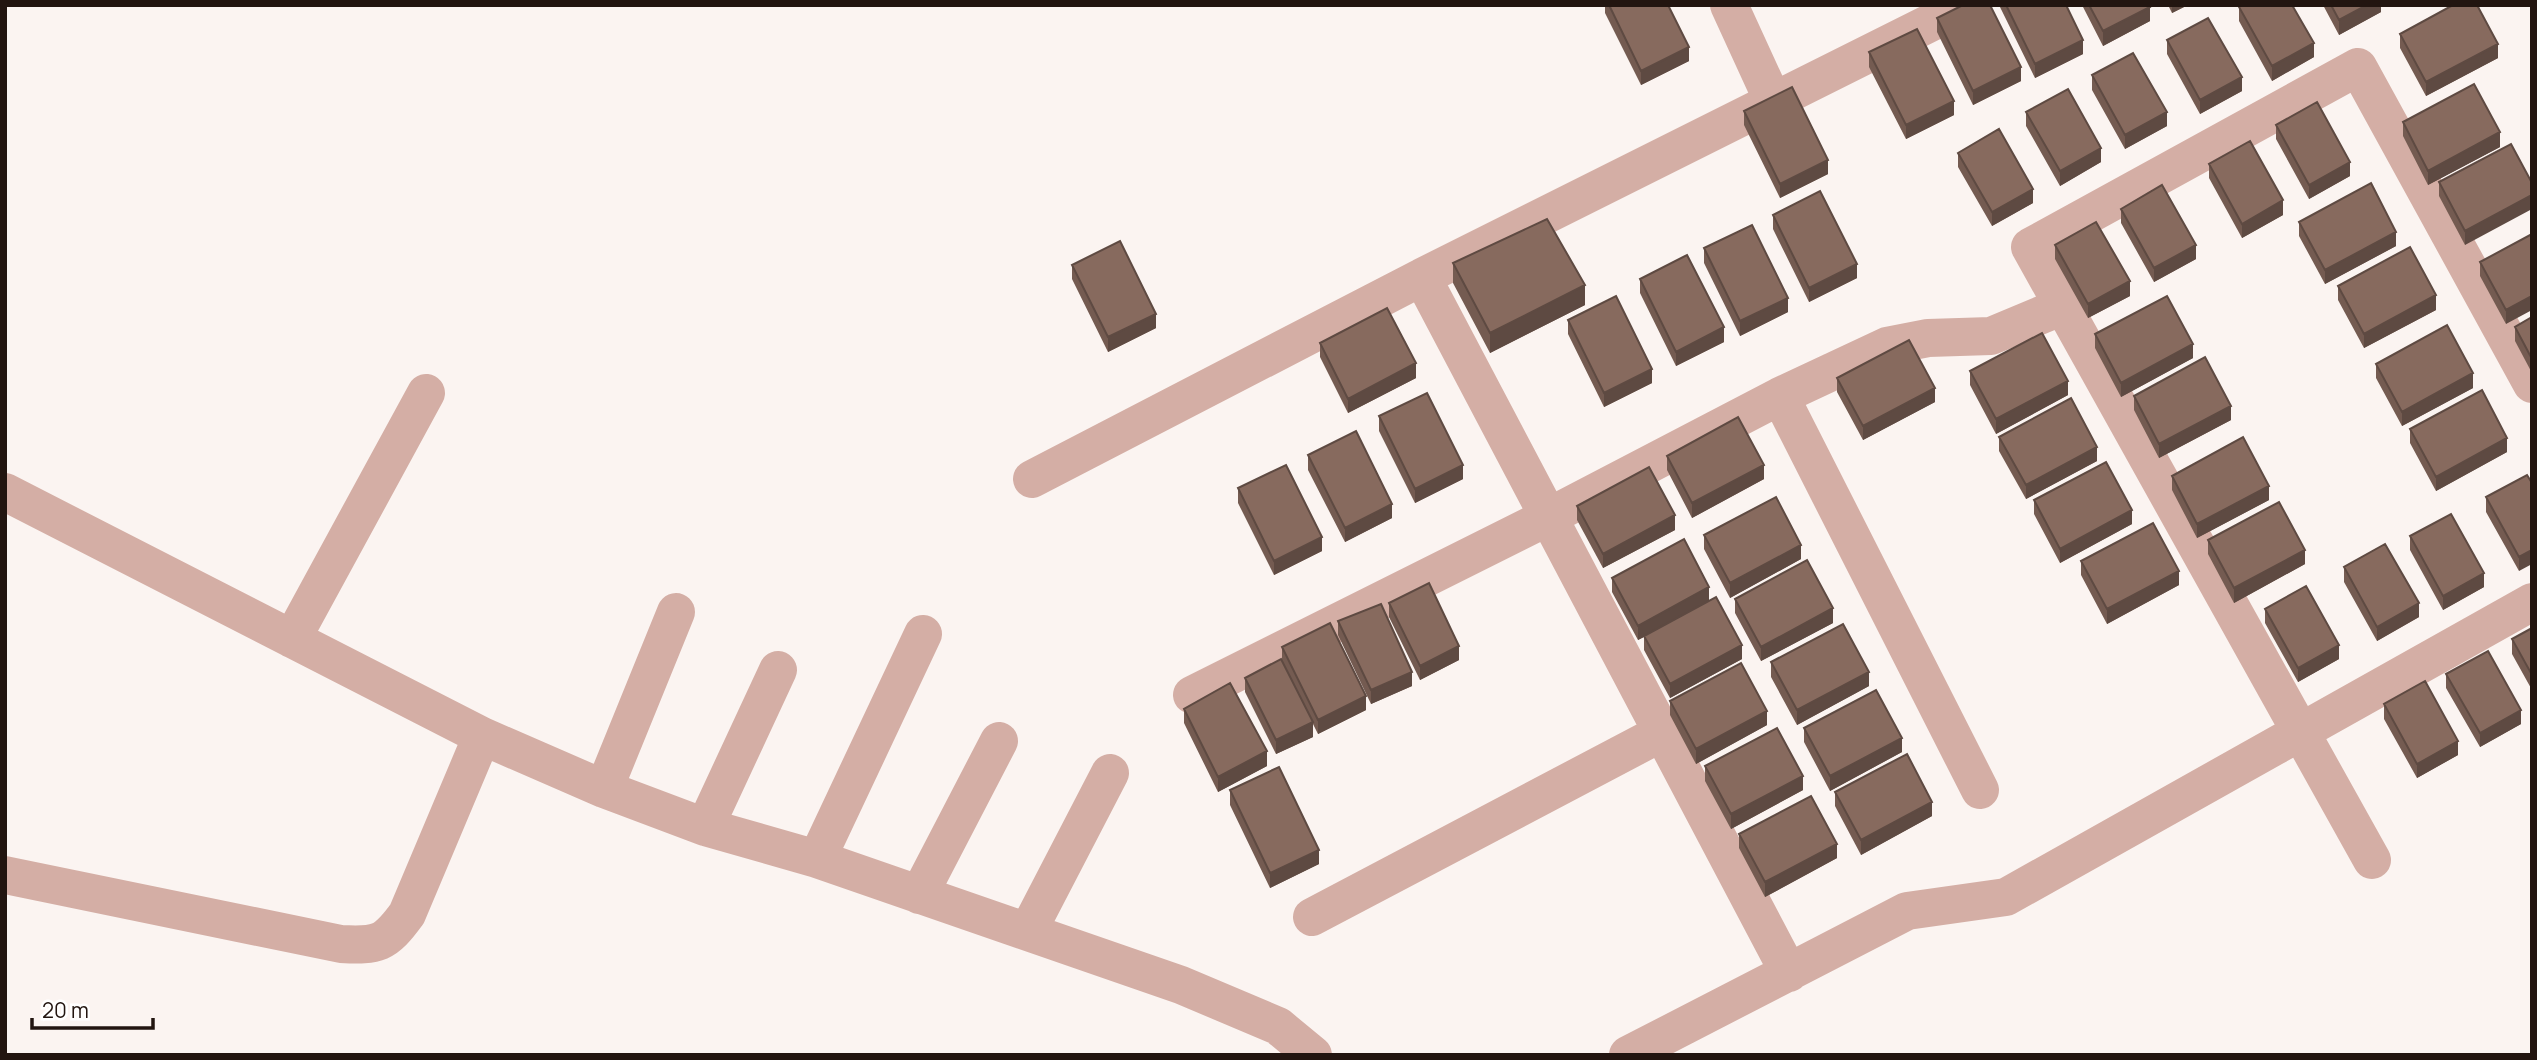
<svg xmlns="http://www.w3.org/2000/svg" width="2537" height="1060" viewBox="0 0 2537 1060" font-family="Manrope,sans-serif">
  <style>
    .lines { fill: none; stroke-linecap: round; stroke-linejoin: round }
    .street { stroke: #d4aea5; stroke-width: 38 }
    .wall { fill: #745b51 }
    .shaded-wall { fill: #5e4a42 }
    .building { fill: #876a5e; stroke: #5e4a42; stroke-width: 2 }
  </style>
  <rect width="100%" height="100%" fill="#fbf4f1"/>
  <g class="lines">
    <!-- street -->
    <path class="street" d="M1729 5 1773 101
      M1780 396 1980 790
      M1032 479 1422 277
      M5 492 482 736 604 789 705 827 817 859 1181 985 1278 1026 1313 1055
      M292 639 426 393
      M1192 695 1550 516 1780 396 1887 346 1928 338 1991 336 2063 306
      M604 789 676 612
      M705 827 778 670
      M817 859 923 634
      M2372 860 2030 247 2358 67 2532 384
      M5 875 341 944C378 946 385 944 407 914L482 736
      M919 895 999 741
      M1312 917 1663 732
      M1028 931 1110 773
      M1789 973 1422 277 1966 5
      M1628 1055 1907 911 2006 897 2532 602"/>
  </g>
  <!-- wall -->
  <path class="wall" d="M1605 5H1668L1689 61 1641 85 1605 13Z
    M1999 5H2066L2083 54 2035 78Z
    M2082 5H2149L2150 21 2103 46Z
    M2168 5H2188L2172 13Z
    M2323 5H2381V12L2339 35Z
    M2239 7 2314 57 2272 81 2239 21Z
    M1937 18 2021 81 1973 105 1937 32Z
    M2400 34 2498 58 2426 96 2400 48Z
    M2167 40 2242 91 2200 114 2167 54Z
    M1869 52 1954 115 1906 139 1869 67Z
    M2092 75 2167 126 2125 149 2092 90Z
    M1744 111 1828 174 1780 198 1744 125Z
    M2026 112 2101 162 2060 186 2026 126Z
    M2403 122 2500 147 2428 185 2403 136Z
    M2276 125 2350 176 2309 199 2276 139Z
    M2511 144 2465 245 2439 196V182Z
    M1958 153 2033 203 1992 226 1958 167Z
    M2209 164 2283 215 2242 238 2209 178Z
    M2121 209 2196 259 2154 282 2121 223Z
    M1773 215 1857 278 1809 302 1773 229Z
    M2299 222 2396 246 2325 284 2299 236Z
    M2532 234 2506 324 2480 276V262Z
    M2055 245 2130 296 2088 318 2055 259Z
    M1704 248 1788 312 1740 336 1704 263Z
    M1453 263 1585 305 1490 353 1453 283Z
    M1072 265 1156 328 1108 352 1072 279Z
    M1640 279 1724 342 1676 366 1640 293Z
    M2338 286 2436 310 2364 348 2338 300Z
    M2532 317V373L2515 341V327Z
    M1568 320 1652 383 1604 407 1568 334Z
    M2095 334 2193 358 2121 397 2095 348Z
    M1320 343 1416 378 1348 413 1320 357Z
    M2376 364 2473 388 2402 426 2376 378Z
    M1970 371 2068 395 1996 434 1970 385Z
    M1837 378 1935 402 1863 440 1837 392Z
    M2134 396 2231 420 2159 458 2134 410Z
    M1379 416 1463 479 1415 503 1379 431Z
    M2410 429 2507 452 2436 491 2410 443Z
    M1999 437 2097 461 2026 499 1999 451Z
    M1308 455 1392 518 1345 542 1308 470Z
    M1667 456 1764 479 1692 518 1667 470Z
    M2527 475 2519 571 2486 512V497Z
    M2172 476 2269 500 2197 538 2172 490Z
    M1238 488 1322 551 1274 575 1238 503Z
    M2034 500 2132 524 2060 563 2034 514Z
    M1577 506 1675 530 1603 568 1577 520Z
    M1704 535 1801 559 1730 598 1704 549Z
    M2410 536 2484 587 2443 610 2410 550Z
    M2208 540 2305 564 2234 603 2208 554Z
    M2081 561 2179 585 2107 624 2081 575Z
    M2344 567 2419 617 2377 641 2344 582Z
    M1612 578 1709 600 1742 659 1670 698 1644 650V637L1638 640 1612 592Z
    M1735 599 1833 623 1761 661 1735 613Z
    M1389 603 1459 660 1420 680 1389 617Z
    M2265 609 2339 659 2298 682 2265 623Z
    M1338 621 1412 686 1371 704 1338 635Z
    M2532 628V690L2512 654V639Z
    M1282 647 1366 710 1318 734 1313 724V737L1276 754 1245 692V678L1282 660Z
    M1771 662 1869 686 1797 725 1771 677Z
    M2446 674 2521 724 2480 747 2446 688Z
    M1670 701 1767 725 1696 764 1670 715Z
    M2384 704 2458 755 2417 778 2384 719Z
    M1184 709 1267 766 1218 792 1184 723Z
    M1804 728 1902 752 1830 791 1804 742Z
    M1705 766 1803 790 1731 829 1705 781Z
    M1230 790 1319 864 1270 888 1230 805Z
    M1835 792 1932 816 1861 855 1835 806Z
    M1739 834 1837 858 1765 897 1739 848Z"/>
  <!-- shaded-wall -->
  <path class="shaded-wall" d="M2172 5H2188L2172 13Z
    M2367 5H2381V12L2339 35V20Z
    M2150 7V21L2103 46V31Z
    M2083 40V54L2035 78V64Z
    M2314 43V57L2272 81V66Z
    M2498 44V58L2426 96V82Z
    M1689 47V61L1641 85V71Z
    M2021 67V81L1973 105V91Z
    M2242 77V91L2200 114V100Z
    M1954 101V115L1906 139V125Z
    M2167 112V126L2125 149V135Z
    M2500 132V147L2428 185V171Z
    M2101 148V162L2060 186V171Z
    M1828 160V174L1780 198V184Z
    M2350 162V176L2309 199V185Z
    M2033 189V203L1992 226V212Z
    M2532 195V209L2465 245V231Z
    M2283 200V215L2242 238V224Z
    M2396 232V246L2325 284V270Z
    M2196 245V259L2154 282V268Z
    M1857 264V278L1809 302V288Z
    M2130 281V296L2088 318V304Z
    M1585 285V305L1490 353V333Z
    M2436 295V310L2364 348V334Z
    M2532 296V310L2506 324V310Z
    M1788 298V312L1740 336V321Z
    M1156 314V328L1108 352V337Z
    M1724 327V342L1676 366V352Z
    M2193 344V358L2121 397V383Z
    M1416 363V378L1348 413V399Z
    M1652 369V383L1604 407V393Z
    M2473 373V388L2402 426V412Z
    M2068 381V395L1996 434V419Z
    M1935 388V402L1863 440V426Z
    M2231 406V420L2159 458V444Z
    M2507 438V452L2436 491V477Z
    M2097 447V461L2026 499V485Z
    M1463 465V479L1415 503V489Z
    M1764 465V479L1692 518V503Z
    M2269 486V500L2197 538V524Z
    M1392 504V518L1345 542V528Z
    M2132 510V524L2060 563V549Z
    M1675 515V530L1603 568V554Z
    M1322 537V551L1274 575V561Z
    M1801 545V559L1730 598V583Z
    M2305 550V564L2234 603V588Z
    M2532 550V564L2519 571V557Z
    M2179 571V585L2107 624V609Z
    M2484 573V587L2443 610V596Z
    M1709 587V602L1638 640V626Z
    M2419 603V617L2377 641V627Z
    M1833 608V623L1761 661V647Z
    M1742 645V659L1670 698V684Z
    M2339 645V659L2298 682V668Z
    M1459 646V660L1420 680V666Z
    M1412 672V686L1371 704V690Z
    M1869 672V686L1797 725V710Z
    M1366 696V710L1318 734V720Z
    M2521 710V724L2480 747V733Z
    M1767 711V725L1696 764V749Z
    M1313 722V737L1276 754V740Z
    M1902 738V752L1830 791V776Z
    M2458 741V755L2417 778V764Z
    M1267 751V766L1218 792V777Z
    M1803 776V790L1731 829V814Z
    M1932 802V816L1861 855V840Z
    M1837 844V858L1765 897V882Z
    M1319 850V864L1270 888V873Z"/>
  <!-- building -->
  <path class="building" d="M1609 5H1668L1689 47 1641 71Z
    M1963 5H1990L2021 67 1973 91 1937 18Z
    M2006 5H2066L2083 40 2035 64Z
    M2089 5H2149L2150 7 2103 31Z
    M2241 5H2292L2314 43 2272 66 2239 7Z
    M2331 5H2367L2339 20Z
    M2453 5H2477L2498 44 2426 82 2400 34Z
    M2208 18 2242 77 2200 100 2167 40Z
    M1917 29 1954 101 1906 125 1869 52Z
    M2133 53 2167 112 2125 135 2092 75Z
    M2474 84 2500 132 2428 171 2403 122Z
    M1792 87 1828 160 1780 184 1744 111Z
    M2068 89 2101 148 2060 171 2026 112Z
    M2317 102 2350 162 2309 185 2276 125Z
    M1999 129 2033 189 1992 212 1958 153Z
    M2250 141 2283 200 2242 224 2209 164Z
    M2511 144 2532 183V195L2465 231 2439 182Z
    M2371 183 2396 232 2325 270 2299 222Z
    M2162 185 2196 245 2154 268 2121 209Z
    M1820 191 1857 264 1809 288 1773 215Z
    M1547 219 1585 285 1490 333 1453 263Z
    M2096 222 2130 281 2088 304 2055 245Z
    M1752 225 1788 298 1740 321 1704 248Z
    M2532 234V296L2506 310 2480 262Z
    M1120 241 1156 314 1108 337 1072 265Z
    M2410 247 2436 295 2364 334 2338 286Z
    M1687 255 1724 327 1676 352 1640 279Z
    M1616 296 1652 369 1604 393 1568 320Z
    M2167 296 2193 344 2121 383 2095 334Z
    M1387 308 1416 363 1348 399 1320 343Z
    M2532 317V359L2515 327Z
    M2447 325 2473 373 2402 412 2376 364Z
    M2042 333 2068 381 1996 419 1970 371Z
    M1909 340 1935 388 1863 426 1837 378Z
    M2205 357 2231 406 2159 444 2134 396Z
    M2482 390 2507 438 2436 477 2410 429Z
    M1427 393 1463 465 1415 489 1379 416Z
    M2071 398 2097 447 2026 485 1999 437Z
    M1738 417 1764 465 1692 503 1667 456Z
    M1356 431 1392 504 1345 528 1308 455Z
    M2243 437 2269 486 2197 524 2172 476Z
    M2106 462 2132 510 2060 549 2034 500Z
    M1286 465 1322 537 1274 561 1238 488Z
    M1649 467 1675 515 1603 554 1577 506Z
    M2527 475 2532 483V550L2519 557 2486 497Z
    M1776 497 1801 545 1730 583 1704 535Z
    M2279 502 2305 550 2234 588 2208 540Z
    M2451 514 2484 573 2443 596 2410 536Z
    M2153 523 2179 571 2107 609 2081 561Z
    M1684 539 1709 587 1638 626 1612 578Z
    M2385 544 2419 603 2377 627 2344 567Z
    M1807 560 1833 608 1761 647 1735 599Z
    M1429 583 1459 646 1420 666 1389 603Z
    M2306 586 2339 645 2298 668 2265 609Z
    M1716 597 1742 645 1670 684 1644 636Z
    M1381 604 1412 672 1371 690 1338 621Z
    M1330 623 1366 696 1318 720 1282 647Z
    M1843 624 1869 672 1797 710 1771 662Z
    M2532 628V675L2512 639Z
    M2488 651 2521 710 2480 733 2446 674Z
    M1281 659 1313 722 1276 740 1245 678Z
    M1741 663 1767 711 1696 749 1670 701Z
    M2425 681 2458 741 2417 764 2384 704Z
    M1230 683 1267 751 1218 777 1184 709Z
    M1876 690 1902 738 1830 776 1804 728Z
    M1777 728 1803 776 1731 814 1705 766Z
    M1907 754 1932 802 1861 840 1835 792Z
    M1279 767 1319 850 1270 873 1230 790Z
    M1811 796 1837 844 1765 882 1739 834Z"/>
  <!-- border -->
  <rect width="2537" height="1060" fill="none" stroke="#221510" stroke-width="14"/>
  <!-- scale -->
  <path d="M32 1018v10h121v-10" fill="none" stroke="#221510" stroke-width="3.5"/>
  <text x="42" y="1018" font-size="21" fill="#221510" stroke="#ffffff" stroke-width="5" paint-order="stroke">20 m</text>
</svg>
